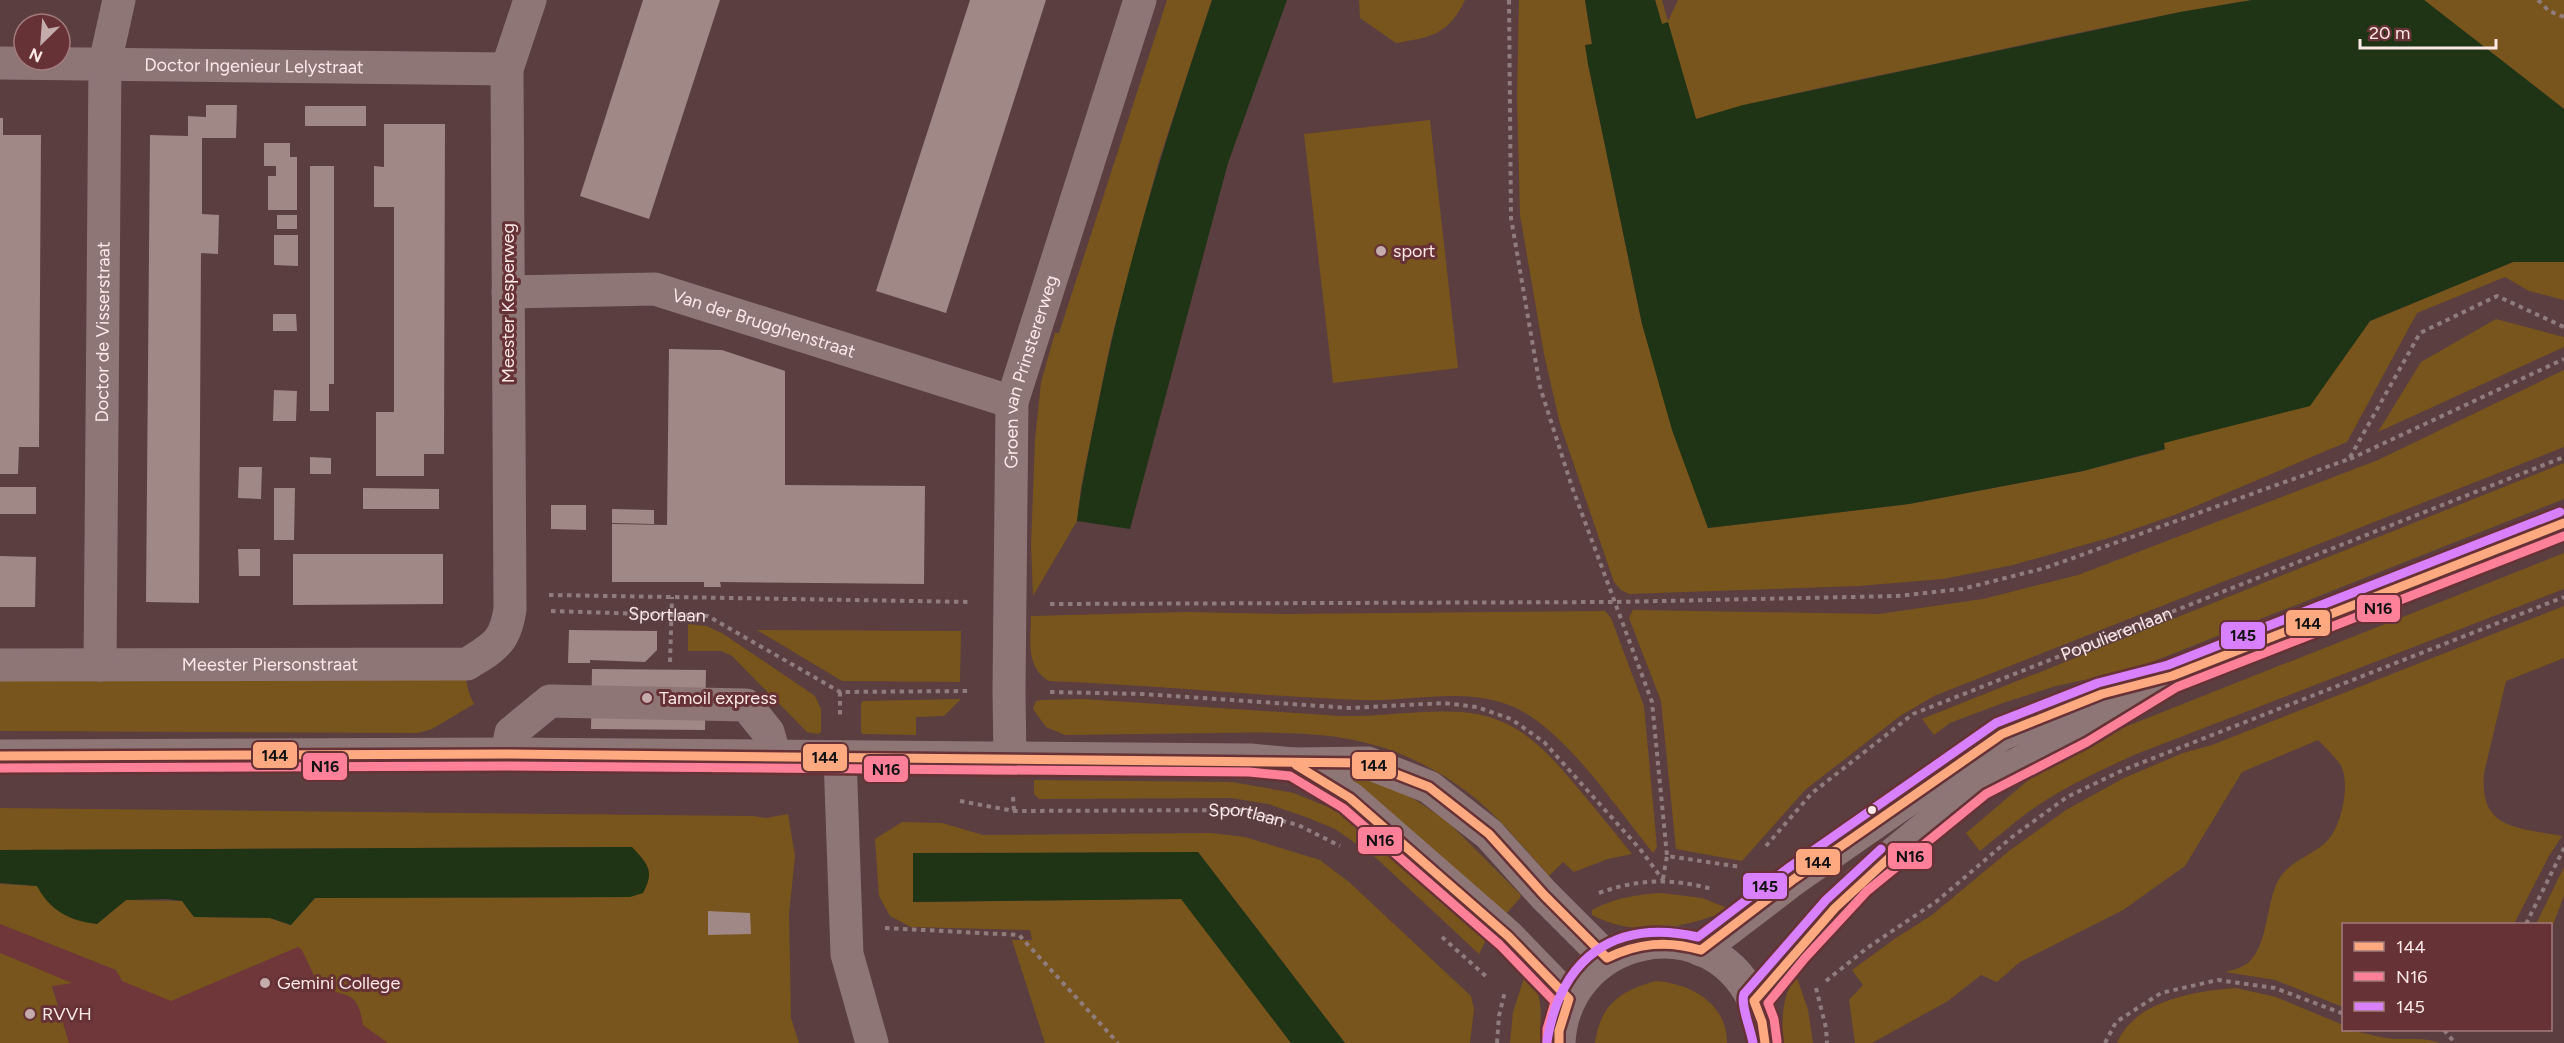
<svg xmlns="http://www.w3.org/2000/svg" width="2564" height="1043" viewBox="0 0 2564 1043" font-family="Figtree,sans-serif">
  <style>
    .built { fill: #6f373a }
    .green { fill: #78551c }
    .water { fill: #1f3414 }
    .building { fill: #a08886 }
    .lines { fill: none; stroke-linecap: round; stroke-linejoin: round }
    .path { stroke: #907c7c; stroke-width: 4; stroke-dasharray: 4.5 4.5; stroke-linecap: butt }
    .minor { stroke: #8e7677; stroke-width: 33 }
    .bus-1-casing { stroke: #663235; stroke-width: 14 }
    .bus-2-casing { stroke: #663235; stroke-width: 14 }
    .bus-3-casing { stroke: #663235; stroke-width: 14 }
    .bus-1 { stroke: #ffa980; stroke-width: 9 }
    .bus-2 { stroke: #ff8098; stroke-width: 9 }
    .bus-3 { stroke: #d880ff; stroke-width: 9 }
    .poi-dot { fill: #c4acad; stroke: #663235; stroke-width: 2 }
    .bus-dot { fill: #fde8e8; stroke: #663235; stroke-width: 2 }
    .labels { text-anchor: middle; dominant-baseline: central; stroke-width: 6; stroke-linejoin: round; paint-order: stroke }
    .street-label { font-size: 18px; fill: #fde8e8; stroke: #663235 }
    .poi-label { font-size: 18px; fill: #fde8e8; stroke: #663235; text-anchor: start }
    .line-badge { stroke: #663235; stroke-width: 2 }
    .pale-badge-label { font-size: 16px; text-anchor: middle; font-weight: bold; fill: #111 }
  </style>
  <rect width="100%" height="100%" fill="#5a3e40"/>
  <!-- built -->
  <path class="built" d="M0 924 116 970 123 981 171 1000 298 947 302 949 319 986 353 997 361 1008 364 1025 388 1043H69L51 979 0 957Z"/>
  <!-- green -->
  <path class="green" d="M1167 0H1212L1159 160 1111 340 1081 487 1077 521 1033 596 1031 545 1035 440 1041 382 1055 333H1059Z
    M1359 0H1465C1448 35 1432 37 1396 43L1360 18Z
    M1519 0H1585L1592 44 1586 46 1588 64 1642 324 1708 528 1909 504 2083 471 2164 450 2163 443 2309 406 2370 321 2513 262H2564V300L2529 291 2505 277 2417 313 2347 442 2177 514 2112 537 2013 565 1943 579 1859 586 1629 594 1621 590 1614 582 1560 424 1544 354 1520 215 1517 97Z
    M1655 0H1662L1668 21 1678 0H2252C2147 17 2043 40 1939 63 1858 80 1776 95 1696 119L1668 23 1662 24Z
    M2424 0H2564V109Z
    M1430 120 1458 368 1333 383 1304 134Z
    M2496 319 2564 337V347L2378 432 2421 362Z
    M2564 370V447L1934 696 1900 716 1805 790 1742 861 1676 849 1661 701 1629 618 1633 610 1879 614 1983 599 2078 575 2378 460Z
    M2564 463V499L2134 669 2056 686 2003 703 1950 723 1934 735 1922 719Z
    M2564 553V589L2134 755C2097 772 2060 789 2027 813 2011 825 1996 838 1980 851L1966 833 2045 766 2082 744Z
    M2564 606V658L2506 681 2484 773C2479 831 2518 827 2562 836L2549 856 2514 924H2344L2343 1007 2275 980 2225 972C2231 970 2238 969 2243 966 2269 953 2265 902 2279 879 2291 859 2315 855 2329 839 2342 824 2351 781 2340 764 2334 756 2326 748 2318 740L2242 772 2185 866 2123 910 2020 962 1997 982 1981 975 1948 1001 1872 1043H1855L1849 1000 1863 985 1852 970 1896 938 1932 915 2009 851 2066 810 2124 778 2183 753 2212 745Z
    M1605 611 1611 618 1644 706 1657 847 1653 853C1617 809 1569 735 1518 709 1470 685 1413 702 1361 700 1257 696 1154 685 1049 681 1025 667 1031 640 1031 616L1186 612 1283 614Z
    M688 624 706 626 722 633 815 696 821 709V732L818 734 807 732 732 656 721 651H688Z
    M757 630 961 631 960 682 842 681Z
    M0 679 466 680 469 693 474 704 432 729 418 733 0 731Z
    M961 699 944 716 916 717V735L863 734 861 732V703L863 701Z
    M1083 699 1341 716C1382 717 1431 708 1470 713 1521 719 1551 756 1582 793 1599 813 1615 833 1632 854L1608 859 1574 872 1563 862 1549 876C1521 845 1494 810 1459 786 1377 729 1310 732 1215 733 1165 734 1115 734 1065 735L1046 727 1033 709 1036 701 1041 700Z
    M1351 769 1414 799 1447 821 1521 895 1520 898 1505 915 1346 780Z
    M1034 780 1232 782 1294 793 1345 814 1488 936 1479 954 1375 857 1335 829 1306 817 1268 804 1231 798 1039 799 1034 794Z
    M0 808 752 816 766 818 788 814 795 856 789 914 791 1018 799 1043H388L363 1025C357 988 348 999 319 986L302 950 298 947 171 1001 122 981 116 970 0 924V884L37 886 97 924 126 900 182 901 194 917 270 918 290 925 315 898 630 897 632 847 0 850Z
    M902 822 942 823 983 835 1211 833 1245 837 1320 860 1349 882 1471 996 1474 1009 1470 1043H1345L1198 852 913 902 1182 899 1291 1043H1045L1012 940H1032L1030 930 911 927 890 916 879 896 875 839Z
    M2564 867V896L2551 930 2550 924H2536Z
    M1662 893 1702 898 1725 907 1723 912C1682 929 1633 937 1592 915V910C1614 898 1638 894 1662 893Z
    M0 953 72 983 52 986 69 1043H0Z
    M1529 977C1545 998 1540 1018 1540 1043H1510L1513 1012 1524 978Z
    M1797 978 1808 1010 1813 1043H1783C1782 1024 1781 991 1797 978Z
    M1656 981C1691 984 1727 1003 1727 1043H1595C1600 1005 1621 990 1656 981Z
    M2236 988 2276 997 2343 1025 2344 1030C2358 1030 2371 1036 2386 1038 2404 1041 2422 1036 2439 1043H2117C2135 1000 2196 991 2236 988Z"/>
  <!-- water -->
  <path class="water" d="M1212 0H1287L1228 163 1130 529 1077 521C1082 480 1091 440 1099 400 1126 263 1168 132 1212 0Z
    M1585 0H1655L1662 24 1668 22 1696 119 1743 105 2180 12 2252 0H2424L2564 109V262H2513L2370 321 2310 406 2164 443 2165 449 2083 471 1909 504 1708 528 1672 430 1642 324 1588 64 1585 45 1592 44Z
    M632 847C648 864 655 871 643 893L630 897 315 898 291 925 270 918 194 917 182 901 167 899 126 900 97 924C70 921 50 911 37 886L0 883V850Z
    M1198 852 1345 1043H1291L1181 899 913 902V853Z"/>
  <!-- building -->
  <path class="building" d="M643 0H720L649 219 580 196Z
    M970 0H1046L946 313 876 291Z
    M206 105H237L236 138H202V214L219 215 218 254 201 253 199 603 146 602 150 135 188 136V116L206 117Z
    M305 106H366V126H305Z
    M0 118H3V135H41L39 447H19L18 474H0Z
    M384 124H445L444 454H424V476H376V412H394V207H374V166L384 167Z
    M264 143H290V157H297V210H268V176H276V166H264Z
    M310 166H334V384H329V411H310Z
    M277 215H297V229H277Z
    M274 235H298V266L274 265Z
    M273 314H296L297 331H273Z
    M669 349 722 350 785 371V485L925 486 924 584 720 582 721 587H704V582H612V524L667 525Z
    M274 390 297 391 296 421H273Z
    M310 457 331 458V474H310Z
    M239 467H262L261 499 238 498Z
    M0 487H36V514H0Z
    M274 488H295L294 540H274Z
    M363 488 439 489V509H363Z
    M551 505H586V530L551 529Z
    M612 509 654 510V524L612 523Z
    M238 549H260V576H239Z
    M293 554H443V604L293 605Z
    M0 556 36 557 35 607H0Z
    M569 630 657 631V650L645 662 590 660V663H568Z
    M592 669 706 670 705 730 591 729Z
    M708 911 750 913 751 934 708 935Z"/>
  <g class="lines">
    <!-- path -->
    <g class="path">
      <path d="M1509 0 1511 218 1540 387 1572 487 1652 702 1667 856 1741 867"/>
      <path d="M2538 0 2549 11 2564 17"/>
      <path d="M2350 459 2564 359"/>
      <path d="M549 595 971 602"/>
      <path d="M1050 604 1615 602 1897 596 1962 589 2045 568 2349 459 2420 333 2497 296 2564 327"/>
      <path id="s1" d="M551 611 708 616 840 692 970 691"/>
      <path d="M670 662 672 597"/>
      <path d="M840 692V718"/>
      <path d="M1050 692 1143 694 1350 708 1444 703 1477 707 1511 719 1544 742 1640 849 1663 880"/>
      <path d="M1013 797 1014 811"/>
      <path id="s2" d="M960 801 1014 811 1242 810 1298 825 1340 846"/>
      <path id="s3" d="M1766 846 1812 793 1913 714 2564 457"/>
      <path d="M1663 879 1667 856"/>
      <path d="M1599 893C1637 879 1672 878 1712 889"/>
      <path d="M2526 924 2564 848"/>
      <path d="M885 928 1019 935 1118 1043"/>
      <path d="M1442 937 1488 978"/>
      <path d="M1826 981 1867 948 1937 901 2012 837 2067 797 2123 770 2564 597"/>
      <path d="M1816 988 1826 1028 1827 1043"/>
      <path d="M2444 1030 2455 1043"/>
      <path d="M1497 1043 1499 1016 1505 991"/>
      <path d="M2105 1043 2116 1022 2161 993 2218 980 2275 988 2344 1014"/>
    </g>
    <!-- minor -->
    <g class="minor">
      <path id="s4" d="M0 63 507 69"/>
      <path id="s5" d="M508 292 655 289 1012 402"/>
      <path id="s6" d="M0 665 467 664C494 647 505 643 510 609L507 69 530 0"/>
      <path id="s7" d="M100 665 105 63 119 0"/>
      <path d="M507 754 511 733 550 701 746 705 768 732 775 757"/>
      <path d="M0 756 507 754 1250 760 1294 764 1368 763 1429 787 1489 834 1544 895 1607 958"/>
      <path d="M840 757 847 954 872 1043"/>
      <path id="s8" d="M1010 759 1009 691 1012 402 1140 0"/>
      <path d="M1294 764 1350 798 1508 936 1569 999"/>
      <path d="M1701 950 1794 879 2002 734 2102 694 2172 676 2564 523"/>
      <path d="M1754 1001 1796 950 1859 882 1979 784 2081 731 2139 696"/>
      <path d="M1559 1043C1564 936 1706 903 1753 999 1760 1012 1765 1028 1765 1043"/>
    </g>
    <defs>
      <path id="bus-1" d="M0 756 507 754 1368 763 1429 787 1489 834 1544 895 1607 958C1638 943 1667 940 1701 950L1794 879 2002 734 2102 694 2172 676 2564 523
        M1296 765 1350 798 1508 936 1569 999 1559 1031V1043
        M1765 1043 1762 1022 1754 1001 1835 908 1889 858"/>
      <path id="bus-2" d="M0 768 507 766 1249 772 1290 776 1343 808 1500 945 1555 1002 1547 1029V1043
        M1777 1041 1774 1019 1768 1003 1805 958 1867 891 1986 794 2087 742 2177 687 2564 536"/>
      <path id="bus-3" d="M1547 1041C1561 958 1614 918 1698 937L1787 869 1996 723 2098 683 2168 665 2560 512
        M1753 1043C1751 1030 1740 1004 1744 994L1826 900 1881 849"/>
    </defs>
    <!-- bus-1 casing -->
    <use href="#bus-1" class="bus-1-casing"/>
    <!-- bus-2 casing -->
    <use href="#bus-2" class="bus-2-casing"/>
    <!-- bus-3 casing -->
    <use href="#bus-3" class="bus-3-casing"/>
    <!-- bus-1 -->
    <use href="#bus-1" class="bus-1"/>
    <!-- bus-2 -->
    <use href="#bus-2" class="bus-2"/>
    <!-- bus-3 -->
    <use href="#bus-3" class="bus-3"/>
  </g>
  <!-- markers -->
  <g class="poi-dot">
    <circle cx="1381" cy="251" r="6"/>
    <circle cx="647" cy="698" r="6"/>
    <circle cx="265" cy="983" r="6"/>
    <circle cx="30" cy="1014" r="6"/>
  </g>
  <circle class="bus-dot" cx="1872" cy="810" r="5"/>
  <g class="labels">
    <!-- street labels -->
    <g class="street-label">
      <text stroke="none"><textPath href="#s4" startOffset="254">Doctor Ingenieur Lelystraat</textPath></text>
      <text transform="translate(508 303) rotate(-90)">Meester Kesperweg</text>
      <text stroke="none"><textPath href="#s5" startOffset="261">Van der Brugghenstraat</textPath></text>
      <text stroke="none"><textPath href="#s7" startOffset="333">Doctor de Visserstraat</textPath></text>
      <text stroke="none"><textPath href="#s8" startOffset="390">Groen van Prinstererweg</textPath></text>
      <text stroke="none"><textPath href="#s1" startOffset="116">Sportlaan</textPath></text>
      <text stroke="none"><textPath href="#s3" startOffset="417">Populierenlaan</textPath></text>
      <text stroke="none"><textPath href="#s6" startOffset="270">Meester Piersonstraat</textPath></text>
      <text stroke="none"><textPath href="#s2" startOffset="288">Sportlaan</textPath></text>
    </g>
    <!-- poi labels -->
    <g class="poi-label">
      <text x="1393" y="251">sport</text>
      <text x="659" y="698">Tamoil express</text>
      <text x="277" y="983">Gemini College</text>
      <text x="42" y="1014">RVVH</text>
    </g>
  </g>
  <g class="line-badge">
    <rect x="2356" y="594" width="45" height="29" rx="6" fill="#ff8098"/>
    <rect x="2285" y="609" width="46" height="28" rx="6" fill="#ffa980"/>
    <rect x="2220" y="621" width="46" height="29" rx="6" fill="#d880ff"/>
    <rect x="252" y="741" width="46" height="28" rx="6" fill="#ffa980"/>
    <rect x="802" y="743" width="46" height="29" rx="6" fill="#ffa980"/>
    <rect x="1351" y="751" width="46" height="29" rx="6" fill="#ffa980"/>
    <rect x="302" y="752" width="46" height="29" rx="6" fill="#ff8098"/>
    <rect x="863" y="755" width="46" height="28" rx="6" fill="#ff8098"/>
    <rect x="1357" y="826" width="46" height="29" rx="6" fill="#ff8098"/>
    <rect x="1887" y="842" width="46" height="28" rx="6" fill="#ff8098"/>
    <rect x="1795" y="848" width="46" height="28" rx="6" fill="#ffa980"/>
    <rect x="1742" y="872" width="46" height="28" rx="6" fill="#d880ff"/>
  </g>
  <g class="pale-badge-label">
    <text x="2378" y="614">N16</text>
    <text x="2308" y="629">144</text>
    <text x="2243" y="641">145</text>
    <text x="275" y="761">144</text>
    <text x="825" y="763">144</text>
    <text x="1374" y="771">144</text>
    <text x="325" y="772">N16</text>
    <text x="886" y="775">N16</text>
    <text x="1380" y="846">N16</text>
    <text x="1910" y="862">N16</text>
    <text x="1818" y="868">144</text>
    <text x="1765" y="892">145</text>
  </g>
  <!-- legend -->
  <rect x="2342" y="923" width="210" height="108" fill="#663235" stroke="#a27b7d" stroke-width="1.5"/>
  <rect x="2354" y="942" width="30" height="9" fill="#ffa980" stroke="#a27b7d" stroke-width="1.5"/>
  <text x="2396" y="953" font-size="18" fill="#fde8e8">144</text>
  <rect x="2354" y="972" width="30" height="9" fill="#ff8098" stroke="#a27b7d" stroke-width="1.5"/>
  <text x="2396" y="983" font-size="18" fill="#fde8e8">N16</text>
  <rect x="2354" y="1002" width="30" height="9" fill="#d880ff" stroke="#a27b7d" stroke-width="1.5"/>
  <text x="2396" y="1013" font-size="18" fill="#fde8e8">145</text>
  <!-- north arrow -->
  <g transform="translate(42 42) rotate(205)"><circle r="28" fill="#663235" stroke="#a27b7d" stroke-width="1.5"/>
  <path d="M0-4.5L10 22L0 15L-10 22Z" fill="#c4acad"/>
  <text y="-9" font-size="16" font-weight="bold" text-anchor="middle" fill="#fde8e8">N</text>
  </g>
  <!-- scale -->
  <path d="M2360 39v9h136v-9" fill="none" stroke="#fde8e8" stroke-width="3"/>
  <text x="2369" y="39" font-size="18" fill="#fde8e8" stroke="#663235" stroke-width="4.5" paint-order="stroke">20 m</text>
</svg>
